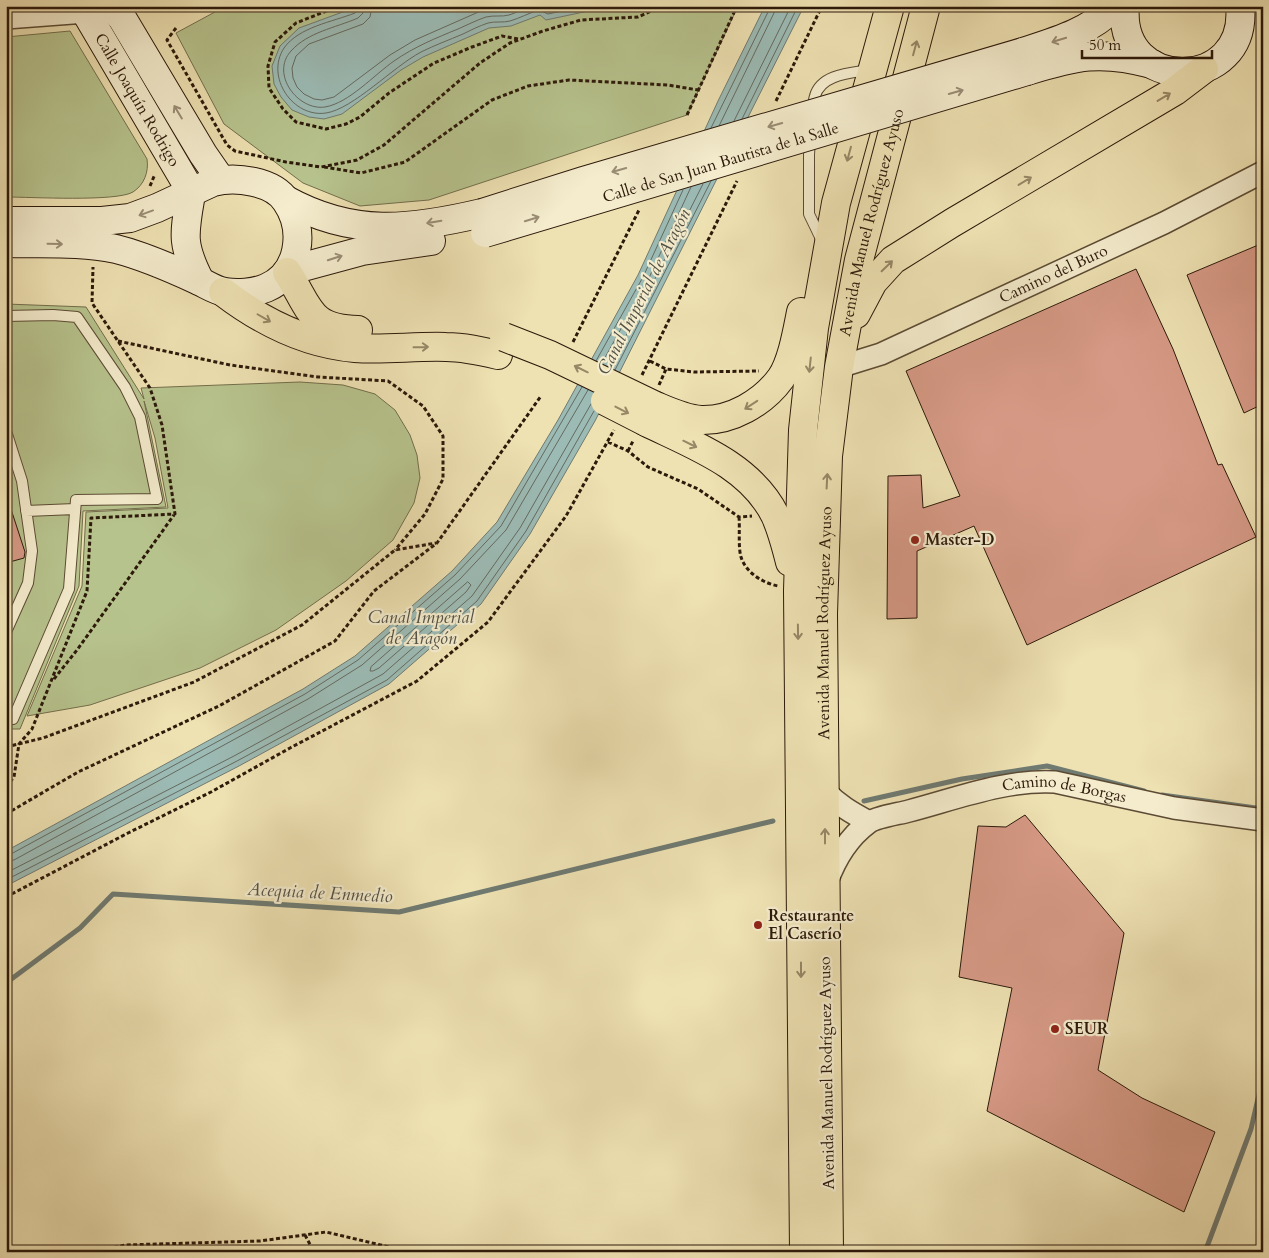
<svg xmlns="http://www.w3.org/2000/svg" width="1269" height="1258" viewBox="0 0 1269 1258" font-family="Cardo,serif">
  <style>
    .green { fill: #b7c38d; stroke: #726e4c }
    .water { fill: #9cbbb5; stroke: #6f7a71 }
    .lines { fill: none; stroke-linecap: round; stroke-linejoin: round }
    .shore { stroke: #646a60; stroke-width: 1 }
    .stream { stroke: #6f7a71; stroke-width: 5 }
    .building { fill: #d69985; stroke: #2c190a }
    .lane-casing { stroke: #5c4b34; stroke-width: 12 }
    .street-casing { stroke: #5c4b34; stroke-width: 24 }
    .secondary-casing { stroke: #2c190a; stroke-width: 30 }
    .highway-casing { stroke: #2c190a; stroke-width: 30 }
    .path { stroke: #2c190a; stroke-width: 3; stroke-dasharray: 4 2.5; stroke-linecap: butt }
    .lane { stroke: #f4eccd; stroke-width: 10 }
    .street { stroke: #f4eccd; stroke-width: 21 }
    .secondary { stroke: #f4eccd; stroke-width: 28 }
    .highway { stroke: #eee1b2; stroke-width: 28 }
    .secondary-bridge-casing { stroke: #2c190a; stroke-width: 30; stroke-linecap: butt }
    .highway-bridge-casing { stroke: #2c190a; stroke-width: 30; stroke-linecap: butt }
    .secondary-bridge { stroke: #f4eccd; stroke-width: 28 }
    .highway-bridge { stroke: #eee1b2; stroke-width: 28 }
    .oneway { stroke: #9a8d75 }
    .oneway2 { stroke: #978766 }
    .poi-dot { fill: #8f2418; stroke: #f4eccd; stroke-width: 2 }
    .labels { text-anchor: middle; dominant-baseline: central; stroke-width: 4.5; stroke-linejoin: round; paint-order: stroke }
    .street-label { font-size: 16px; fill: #2c190a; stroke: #f4eccd }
    .poi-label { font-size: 16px; font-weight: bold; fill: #2c190a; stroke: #f4eccd; text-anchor: start }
    .water-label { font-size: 18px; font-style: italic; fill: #535246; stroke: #f4eccd }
  </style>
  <rect width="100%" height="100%" fill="#eee1b2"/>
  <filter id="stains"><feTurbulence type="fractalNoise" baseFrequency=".004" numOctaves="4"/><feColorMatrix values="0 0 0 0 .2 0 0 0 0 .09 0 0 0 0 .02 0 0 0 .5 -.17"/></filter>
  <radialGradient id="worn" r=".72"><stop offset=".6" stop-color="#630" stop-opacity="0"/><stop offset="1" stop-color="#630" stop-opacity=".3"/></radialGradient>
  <!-- green -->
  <path class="green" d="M226 6H738L687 115 429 200 360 206 303 183 224 124 176 33Z
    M70 31 147 159C149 172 144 185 133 192 116 202 31 197 6 197V37Z
    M6 304 86 307 144 399 141 388 300 382 343 385 375 394 395 410 410 435 417 455 420 478 414 503 393 540 346 581 276 630 200 668 90 705 27 716 82 586 86 512 168 508 155 438 144 401 166 507 83 511 79 586 20 729H6Z"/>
  <!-- water -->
  <path class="water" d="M359 6H622L593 10 546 20 540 15 511 26 489 28 423 57 401 70 342 114 324 119 309 117 292 110 281 97 274 84 272 66 280 46 299 28Z
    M765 6H804L595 421 530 534 481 604 389 684 239 766 6 886V851L303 689 355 656 452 571 497 522 558 420 638 275 718 101Z"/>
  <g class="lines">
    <!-- shore -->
    <path class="shore" d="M358 6V10L355 13C332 22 299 27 284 48 265 77 293 118 326 113 353 109 393 67 421 52 435 45 449 40 463 34 471 30 479 26 488 23 495 21 503 23 510 21 520 18 529 13 539 10L548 14 585 6
      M365 6 363 13 358 18C335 28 308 32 291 51 270 74 298 111 325 107 349 103 374 75 394 61 414 47 436 38 458 29 467 25 477 20 486 17 494 15 502 17 509 15 516 13 523 9 530 6
      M372 6 370 17 363 24 309 44 296 56 292 68 293 78 297 87 304 94 314 99 322 100 334 97 390 55 415 40 483 10 510 6
      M742 119 798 6
      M734 121 791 6
      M719 126 774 13 775 6
      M711 128 769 10V6
      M596 361 643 277 683 190
      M602 363 648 280 691 187
      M610 367 703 184
      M615 370 711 181
      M468 582 471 585 466 592 379 668 373 671H370L371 667Z
      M6 855 11 854 305 694 358 660 455 575 501 526 582 387
      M6 861 14 860 308 699 362 665 460 579 506 530 588 390
      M6 873 234 756 383 674 472 596 520 528 591 404
      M6 880 237 761 387 680 477 601 526 531 594 411"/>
    <!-- stream -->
    <path class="stream" d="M1162 795 1263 809
      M864 801 962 779 1047 766 1144 791
      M6 983 80 928 113 894 399 912 773 821
      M1205 1252 1251 1129 1263 1077"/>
  </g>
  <!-- building -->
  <path class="building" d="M1263 243V404L1244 413 1187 275Z
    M1136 269 1173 349 1218 465 1222 464 1256 537 1027 645 974 526 917 551V618L887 619 888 476 921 475 923 508 960 496 906 371Z
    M6 503H9L25 552 24 558 6 563Z
    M1025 815 1124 933 1098 1070 1142 1098 1215 1132 1184 1212 987 1111 1012 988 959 977 978 826 1006 827Z"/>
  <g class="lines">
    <defs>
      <path id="lane" d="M813 112C814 107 813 101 815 96 821 74 851 73 869 70
        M810 139 809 155V214L822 241
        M6 316 53 315 77 317 125 387 140 417 157 499 76 500 69 589 13 719H6
        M6 431 22 481 32 551 28 583 6 632
        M26 511 75 509"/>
      <g id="street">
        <path d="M6 18 86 12"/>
        <path id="s1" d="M839 367 881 354 950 322 1164 223 1263 172"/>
        <path d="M824 790C838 805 852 813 869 822"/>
        <path id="s2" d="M827 882C835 860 849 837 868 823 876 817 898 814 909 811 955 799 1007 779 1055 782L1174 808 1263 820"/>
      </g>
      <g id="secondary">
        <path id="s3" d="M82 6 192 193"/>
        <path d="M111 6 122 18 203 154 221 180"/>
        <path d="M1125 6C1117 95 1249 93 1240 6"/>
        <path d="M1023 52C1057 41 1089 32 1115 6"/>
        <path d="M1027 71C1076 56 1100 50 1152 64"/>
        <path d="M191 194C184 234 181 244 200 281"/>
        <path d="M286 200C353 237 410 230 482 213"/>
        <path d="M6 221H102L130 218 157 208 213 182C235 176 273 181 286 201 306 230 300 274 266 288 254 293 237 294 225 292 216 291 206 284 197 280 171 268 144 256 116 249 81 241 42 244 6 243"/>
        <path d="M288 271 362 251 431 241"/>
      </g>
      <g id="highway">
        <path d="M287 272C310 307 308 329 358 330"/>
        <path d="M223 292C261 321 307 344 355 348 385 350 416 346 446 347 464 347 481 351 498 355"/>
        <path d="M856 314 873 282 893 260 952 223 1175 91 1204 69"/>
        <path d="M656 406C670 412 685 419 701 420 731 421 763 403 781 378 792 362 797 332 801 312"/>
        <path d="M646 422C693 445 750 465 775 515 782 530 786 546 790 562"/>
        <path d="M804 1252 798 591 803 430 814 328 836 203 890 6"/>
        <path id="s4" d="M829 1252 823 614 828 456 839 367 859 260 926 6"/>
      </g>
    </defs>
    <!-- lane casing -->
    <use href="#lane" class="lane-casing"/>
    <!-- street casing -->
    <use href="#street" class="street-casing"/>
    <!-- secondary casing -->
    <use href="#secondary" class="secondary-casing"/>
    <!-- highway casing -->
    <use href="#highway" class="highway-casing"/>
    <!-- path -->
    <path class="path" d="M339 6 296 23 275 42 268 66 269 88 283 109 296 122 326 129 346 124 360 117 389 93 434 63 472 47 502 36 518 39
      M176 28 167 40 227 145 235 151 286 162 321 167 357 160 384 145 480 63 510 43 543 31 581 20 638 17 662 6
      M776 101 822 6
      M687 115 737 6
      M324 167 361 173 405 162 492 100 528 86 569 80 668 85 698 90
      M150 186 155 174
      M118 341 230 365 318 377 388 381 423 406 443 436V479L425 514 395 550
      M573 342 639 210
      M650 361 666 369 694 372 759 371
      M642 375 737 181
      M659 385 666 369
      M608 442 628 451 648 467 698 489 739 517 752 516
      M628 451 633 441
      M739 517C740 528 738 547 741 557 746 573 763 583 778 586
      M54 679 77 650 174 515
      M6 747 43 738 194 682 302 625 395 550 436 543
      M6 787 14 777 19 744 32 729 87 591 91 518 175 514 162 425 150 388 92 303 93 267
      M6 814 78 772 219 706 335 641 374 591 437 543 541 396
      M6 897 128 833 211 792 290 748 417 681 488 622 566 516 614 430
      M305 1235 314 1252
      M95 1252 125 1245 260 1241 326 1232 410 1252"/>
    <!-- lane -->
    <use href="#lane" class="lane"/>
    <!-- street -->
    <use href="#street" class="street"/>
    <!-- secondary -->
    <use href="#secondary" class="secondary"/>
    <!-- highway -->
    <use href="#highway" class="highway"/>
    <defs>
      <g id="secondary-bridge">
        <path d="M482 213 583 181 1023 52"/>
        <path id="s5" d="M485 233 1027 71"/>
      </g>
      <path id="highway-bridge" d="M504 337 550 355 656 406
        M605 401 646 422"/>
    </defs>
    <!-- secondary-bridge casing -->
    <use href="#secondary-bridge" class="secondary-bridge-casing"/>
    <!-- highway-bridge casing -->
    <use href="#highway-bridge" class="highway-bridge-casing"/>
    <!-- secondary-bridge -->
    <use href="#secondary-bridge" class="secondary-bridge"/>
    <!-- highway-bridge -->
    <use href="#highway-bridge" class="highway-bridge"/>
  </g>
  <!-- one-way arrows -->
  <defs><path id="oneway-shaft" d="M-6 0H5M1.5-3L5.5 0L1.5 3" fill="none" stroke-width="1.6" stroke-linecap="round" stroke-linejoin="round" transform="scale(1.25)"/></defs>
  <g class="oneway">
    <use href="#oneway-shaft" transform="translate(1059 40) rotate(163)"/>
    <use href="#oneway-shaft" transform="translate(956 92) rotate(-16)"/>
    <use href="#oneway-shaft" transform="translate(178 112) rotate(-121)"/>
    <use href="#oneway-shaft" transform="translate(775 125) rotate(164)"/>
    <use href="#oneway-shaft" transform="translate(619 170) rotate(164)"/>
    <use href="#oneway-shaft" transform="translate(146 213) rotate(160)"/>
    <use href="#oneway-shaft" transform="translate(532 219) rotate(-17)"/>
    <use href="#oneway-shaft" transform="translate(434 222) rotate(170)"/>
    <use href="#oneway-shaft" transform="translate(55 244) rotate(1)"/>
    <use href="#oneway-shaft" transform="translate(335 258) rotate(-18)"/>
  </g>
  <g class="oneway2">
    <use href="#oneway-shaft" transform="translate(915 48) rotate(-75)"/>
    <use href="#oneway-shaft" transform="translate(1164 97) rotate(-31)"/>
    <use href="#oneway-shaft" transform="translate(849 154) rotate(105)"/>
    <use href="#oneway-shaft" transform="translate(1025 181) rotate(-31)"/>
    <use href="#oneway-shaft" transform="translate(887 266) rotate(-44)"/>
    <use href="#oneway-shaft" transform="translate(264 318) rotate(30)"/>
    <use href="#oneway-shaft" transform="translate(421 347) rotate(-1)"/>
    <use href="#oneway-shaft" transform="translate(810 365) rotate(96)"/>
    <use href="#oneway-shaft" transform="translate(581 369) rotate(-154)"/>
    <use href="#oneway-shaft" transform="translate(751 405) rotate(147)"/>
    <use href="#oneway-shaft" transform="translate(622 410) rotate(27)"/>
    <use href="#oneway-shaft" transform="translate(690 444) rotate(26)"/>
    <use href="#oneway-shaft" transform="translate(827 481) rotate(-87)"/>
    <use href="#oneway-shaft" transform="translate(798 632) rotate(89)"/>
    <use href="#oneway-shaft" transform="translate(825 836) rotate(-90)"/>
    <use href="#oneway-shaft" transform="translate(801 970) rotate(90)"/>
  </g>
  <!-- markers -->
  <g class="poi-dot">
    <circle cx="915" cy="540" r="5"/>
    <circle cx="758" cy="925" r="5"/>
    <circle cx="1055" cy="1029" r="5"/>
  </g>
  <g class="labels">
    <!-- street labels -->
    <g class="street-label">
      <text stroke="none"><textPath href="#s3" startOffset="109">Calle Joaquín Rodrigo</textPath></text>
      <text stroke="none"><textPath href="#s5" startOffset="246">Calle de San Juan Bautista de la Salle</textPath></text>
      <text stroke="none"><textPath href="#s4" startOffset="1034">Avenida Manuel Rodríguez Ayuso</textPath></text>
      <text stroke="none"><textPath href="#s1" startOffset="234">Camino del Buro</textPath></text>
      <text stroke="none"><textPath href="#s4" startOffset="629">Avenida Manuel Rodríguez Ayuso</textPath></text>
      <text stroke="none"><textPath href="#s2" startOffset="275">Camino de Borgas</textPath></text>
      <text transform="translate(827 1073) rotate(-91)">Avenida Manuel Rodríguez Ayuso</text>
    </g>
    <!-- poi labels -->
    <g class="poi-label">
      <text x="925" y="540">Master-D</text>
      <text x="768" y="916">Restaurante<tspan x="768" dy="18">El Caserío</tspan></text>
      <text x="1065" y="1029">SEUR</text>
    </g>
    <!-- water labels -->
    <g class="water-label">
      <text transform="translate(644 292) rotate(-63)">Canal Imperial de Aragón</text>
      <text x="421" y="617">Canal Imperial<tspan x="421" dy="21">de Aragón</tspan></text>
      <text transform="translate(320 893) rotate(3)">Acequia de Enmedio</text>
    </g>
  </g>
  <!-- margin -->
  <rect width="1269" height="1258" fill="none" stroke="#eee1b2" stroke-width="25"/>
  <rect x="8" y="8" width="1254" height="1243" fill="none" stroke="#2c190a" stroke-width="2.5"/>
  <rect x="12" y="12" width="1244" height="1233" fill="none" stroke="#2c190a"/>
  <!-- scale -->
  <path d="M1082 50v8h130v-8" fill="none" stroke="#2c190a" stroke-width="2.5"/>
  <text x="1089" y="50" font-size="15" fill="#2c190a" stroke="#f4eccd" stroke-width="4" paint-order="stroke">50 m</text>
  <rect width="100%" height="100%" filter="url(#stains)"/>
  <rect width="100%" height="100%" fill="url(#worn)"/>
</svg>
